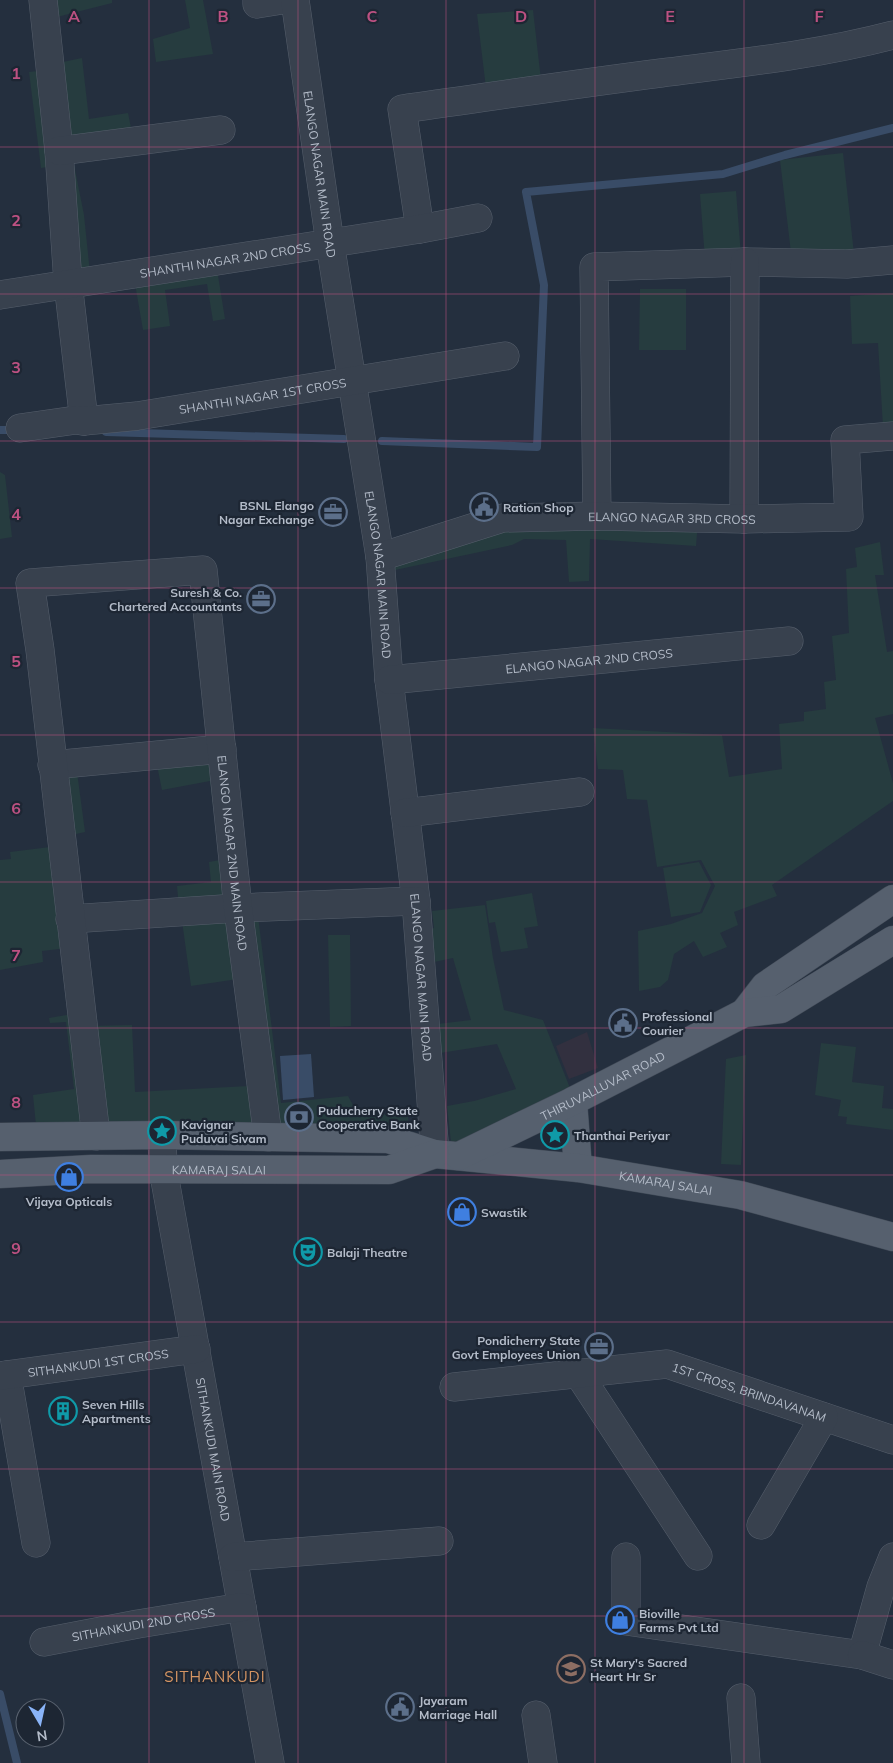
<svg xmlns="http://www.w3.org/2000/svg" width="893" height="1763" viewBox="0 0 893 1763" font-family="Mulish,sans-serif">
  <style>
    .medical { fill: #32303f }
    .green { fill: #263c3f }
    .water { fill: #394c67 }
    .lines { fill: none; stroke-linecap: round; stroke-linejoin: round }
    .stream { stroke: #394c67; stroke-width: 8 }
    .minor-casing { stroke: #565f6c; stroke-width: 29 }
    .major-casing { stroke: #414a57; stroke-width: 29 }
    .minor { stroke: #38414e; stroke-width: 28 }
    .major { stroke: #56606e; stroke-width: 28 }
    .grid { fill: none; stroke: #bd5182; stroke-width: 1; stroke-opacity: 0.55 }
    .labels { text-anchor: middle; dominant-baseline: central; stroke-width: 4.5; stroke-linejoin: round; paint-order: stroke }
    .street-label { font-size: 12px; fill: #b4bcc9; stroke: #1d2633 }
    .poi-label { font-size: 12px; font-weight: bold; fill: #b4bcc9; stroke: #1d2633; text-anchor: start }
    .quarter-label { font-size: 15px; letter-spacing: 1px; fill: #d59563; stroke: #1d2633 }
    .grid-label { font-size: 16px; text-anchor: middle; font-weight: bold; fill: #bd5182; stroke: #1d2633; stroke-width: 4.5; stroke-linejoin: round; paint-order: stroke }
  </style>
  <rect width="100%" height="100%" fill="#242f3e"/>
  <!-- medical -->
  <path class="medical" d="M587 1032 598 1068 569 1079 556 1046Z"/>
  <!-- green -->
  <path class="green" d="M48 0H112V3L49 19Z
    M185 0H203L213 54 156 62 153 39 190 28Z
    M533 10 541 80 486 88 477 14Z
    M82 58 89 119 128 113 132 133 65 142 53 64Z
    M46 70 53 166 41 168 29 72Z
    M843 153 854 254 792 261 780 160Z
    M73 160 84 215 90 273 72 277Z
    M736 191 741 256 705 259 700 194Z
    M216 263 225 319 213 321 207 284 165 290 170 326 143 330 134 278Z
    M640 289H686V350H639Z
    M893 293V426L883 427 878 343 852 344 850 296Z
    M0 472 5 475 12 537 0 539Z
    M698 522 696 546 590 539 589 581 569 582 566 540 524 539 512 545 395 570 391 557 498 523Z
    M880 542 884 575H875L887 652 893 651V714L875 718 893 783V801L772 885 777 896 734 912 738 925 720 933 727 947 703 957 694 941 674 954 668 980 660 987 639 991 638 931 671 924 702 913 715 886 701 860 657 867 647 800 627 799 623 770 598 769 593 728 722 735 729 777 782 769 779 724 804 721V712L826 709 824 682 836 680 832 636 849 633 846 569 857 567 855 548Z
    M219 753 234 905 179 908 177 886 211 882 209 862 220 860 210 781 162 790 157 765 77 772 85 832 67 836 56 769Z
    M58 846 68 948 42 951 43 962 0 970V860L11 859 10 852Z
    M699 862 711 885 700 912 671 917 663 868Z
    M532 893 538 926 524 928 528 948 501 952 495 922 489 923 486 901Z
    M485 905 493 958 504 1010 543 1020 572 1093 452 1151 447 1106 474 1101 516 1089 497 1044 440 1053 437 1024 471 1020 453 958 425 964 422 932 434 928 432 911Z
    M245 915 258 916 281 1103 348 1096 359 1116 408 1113 409 1139 270 1134Z
    M230 919 238 979 191 986 182 921Z
    M328 935H350L351 1026 330 1027Z
    M78 1013 94 1134 37 1135 33 1095 74 1089 66 1022 50 1023 49 1018Z
    M132 1025 135 1092 249 1086 255 1131 101 1130 89 1026Z
    M821 1043 856 1047 852 1082 884 1086 882 1108 893 1109V1130L846 1124 847 1117 838 1116 841 1100 815 1095Z
    M746 1055 741 1165 721 1164 726 1059Z"/>
  <!-- water -->
  <path class="water" d="M311 1054 314 1097 283 1100 280 1056Z"/>
  <g class="lines">
    <!-- stream -->
    <path class="stream" d="M0 430H15
      M106 432 344 439
      M382 441 537 447 544 285 526 192 723 174 785 155 893 128
      M0 1694 17 1763"/>
    <defs>
      <g id="minor">
        <path d="M43 0 59 151 68 283 84 421"/>
        <path d="M257 0V4L282 0"/>
        <path id="s1" d="M295 0 330 243 380 557 389 680 416 901 435 1154"/>
        <path d="M59 151 221 130"/>
        <path d="M420 229 402 109C488 97 575 84 661 73 739 63 817 55 893 35"/>
        <path id="s2" d="M0 295 420 229 478 218"/>
        <path id="s3" d="M20 428 76 420 84 421 137 416 505 356"/>
        <path d="M597 516 594 267 745 262 847 264 893 260"/>
        <path d="M744 519 745 262"/>
        <path id="s4" d="M380 557 503 518 597 516 744 519 849 517 845 440 893 436"/>
        <path id="s5" d="M389 680 789 641"/>
        <path d="M52 765 222 749"/>
        <path d="M405 813 580 792"/>
        <path d="M70 919 238 908 416 901"/>
        <path id="s6" d="M162 1135 163 1169 270 1763"/>
        <path id="s7" d="M96 1136 40 650 30 583 203 570 238 908 268 1137"/>
        <path d="M578 1373 698 1556"/>
        <path d="M7 1375 36 1543"/>
        <path id="s8" d="M0 1376 196 1349"/>
        <path id="s9" d="M454 1387 667 1364 893 1440"/>
        <path d="M761 1525 824 1417"/>
        <path d="M233 1557 439 1541"/>
        <path d="M626 1557V1621L862 1655 881 1587 893 1557"/>
        <path id="s10" d="M44 1642 138 1624 242 1607"/>
        <path d="M862 1655 893 1665"/>
        <path d="M741 1698 746 1763"/>
        <path d="M536 1715 543 1763"/>
      </g>
      <g id="major">
        <path d="M744 1013 765 986 893 899"/>
        <path d="M573 1101 578 1168"/>
        <path id="s11" d="M0 1137 162 1135 388 1139 435 1154 578 1168 740 1195 893 1237"/>
        <path id="s12" d="M459 1156 573 1101 744 1013 781 1009 893 940"/>
        <path id="s13" d="M0 1174 91 1169 389 1170 435 1154"/>
      </g>
    </defs>
    <!-- minor casing -->
    <use href="#minor" class="minor-casing"/>
    <!-- major casing -->
    <use href="#major" class="major-casing"/>
    <!-- minor -->
    <use href="#minor" class="minor"/>
    <!-- major -->
    <use href="#major" class="major"/>
  </g>
  <!-- grid -->
  <path class="grid" d="M149 0V1763M298 0V1763M446 0V1763M595 0V1763M744 0V1763M0 147H893M0 294H893M0 441H893M0 588H893M0 735H893M0 882H893M0 1028H893M0 1175H893M0 1322H893M0 1469H893M0 1616H893"/>
  <!-- icons -->
  <defs>
    <symbol id="civic-ring" viewBox="-11 -11 22 22"><circle r="9.5" fill="#1d2633" stroke="#5c6f8a" stroke-width="1.5"/><path d="M-.6-6.5H3V-4.5H.6V-3L4-1V1h2V6H-6V1h2V-1L-.6-3ZM-1.2 2.5V6h2.4V2.5Z" fill="#5c6f8a"/></symbol>
    <symbol id="office-ring" viewBox="-11 -11 22 22"><circle r="9.5" fill="#1d2633" stroke="#5c6f8a" stroke-width="1.5"/><path d="M-6-3h4V-5.5h4V-3h4V5H-6ZM-1-4.5V-3h2v-1.5ZM-6 0V1H6V0Z" fill="#5c6f8a"/></symbol>
    <symbol id="bank-ring" viewBox="-11 -11 22 22"><circle r="9.5" fill="#1d2633" stroke="#5c6f8a" stroke-width="1.5"/><path d="M-6-4H6V4H-6ZM0-2.3a2.3 2.3 0 1 0 0 4.6a2.3 2.3 0 1 0 0-4.6Z" fill="#5c6f8a"/></symbol>
    <symbol id="sight-ring" viewBox="-11 -11 22 22"><circle r="9.5" fill="#1d2633" stroke="#0f9aa8" stroke-width="1.5"/><path d="M0-6L1.8-2.2L6-1.7L2.9 1.2L3.7 5.4L0 3.3L-3.7 5.4L-2.9 1.2L-6-1.7L-1.8-2.2Z" fill="#0f9aa8"/></symbol>
    <symbol id="shop-ring" viewBox="-11 -11 22 22"><circle r="9.5" fill="#1d2633" stroke="#3f7fe0" stroke-width="1.5"/><path d="M-5-2.5h2.3a2.7 3.5 0 0 1 5.4 0H5L5.5 6h-11ZM-1.5-2.5h3a1.5 2.3 0 0 0-3 0Z" fill="#3f7fe0"/></symbol>
    <symbol id="theatre-ring" viewBox="-11 -11 22 22"><circle r="9.5" fill="#1d2633" stroke="#0f9aa8" stroke-width="1.5"/><path d="M-5-5.5Q0-4 5-5.5V0Q5 5 0 6Q-5 5-5 0ZM-3.3-2.5H-1v1.5H-3.3ZM1-2.5H3.3v1.5H1ZM-2.8 1Q0 5.5 2.8 1Z" fill="#0f9aa8"/></symbol>
    <symbol id="building-ring" viewBox="-11 -11 22 22"><circle r="9.5" fill="#1d2633" stroke="#0f9aa8" stroke-width="1.5"/><path d="M-4-6H4V6H1V3H-1V6H-4ZM-2.5-4.3h1.7v1.8h-1.7ZM.8-4.3h1.7v1.8H.8ZM-2.5-1h1.7V.8h-1.7ZM.8-1h1.7V.8H.8Z" fill="#0f9aa8"/></symbol>
    <symbol id="school-ring" viewBox="-11 -11 22 22"><circle r="9.5" fill="#1d2633" stroke="#8d6e63" stroke-width="1.5"/><path d="M0-5L7-2L0 1L-7-2ZM-4 1L0 2.5L4 1V4Q0 6-4 4Z" fill="#8d6e63"/></symbol>
  </defs>
  <g fill-rule="evenodd">
    <use href="#civic-ring" x="468" y="491" width="32" height="32"/>
    <use href="#office-ring" x="317" y="496" width="32" height="32"/>
    <use href="#office-ring" x="245" y="583" width="32" height="32"/>
    <use href="#civic-ring" x="607" y="1007" width="32" height="32"/>
    <use href="#bank-ring" x="283" y="1101" width="32" height="32"/>
    <use href="#sight-ring" x="146" y="1115" width="32" height="32"/>
    <use href="#sight-ring" x="539" y="1119" width="32" height="32"/>
    <use href="#shop-ring" x="53" y="1161" width="32" height="32"/>
    <use href="#shop-ring" x="446" y="1196" width="32" height="32"/>
    <use href="#theatre-ring" x="292" y="1236" width="32" height="32"/>
    <use href="#office-ring" x="583" y="1331" width="32" height="32"/>
    <use href="#building-ring" x="47" y="1395" width="32" height="32"/>
    <use href="#shop-ring" x="604" y="1604" width="32" height="32"/>
    <use href="#school-ring" x="555" y="1653" width="32" height="32"/>
    <use href="#civic-ring" x="384" y="1691" width="32" height="32"/>
  </g>
  <g class="labels">
    <!-- street labels -->
    <g class="street-label">
      <text stroke="none"><textPath href="#s1" startOffset="176">ELANGO NAGAR MAIN ROAD</textPath></text>
      <text stroke="none"><textPath href="#s2" startOffset="228">SHANTHI NAGAR 2ND CROSS</textPath></text>
      <text stroke="none"><textPath href="#s3" startOffset="245">SHANTHI NAGAR 1ST CROSS</textPath></text>
      <text stroke="none"><textPath href="#s4" startOffset="298">ELANGO NAGAR 3RD CROSS</textPath></text>
      <text stroke="none"><textPath href="#s1" startOffset="581">ELANGO NAGAR MAIN ROAD</textPath></text>
      <text stroke="none"><textPath href="#s5" startOffset="201">ELANGO NAGAR 2ND CROSS</textPath></text>
      <text stroke="none"><textPath href="#s7" startOffset="1015">ELANGO NAGAR 2ND MAIN ROAD</textPath></text>
      <text stroke="none"><textPath href="#s1" startOffset="986">ELANGO NAGAR MAIN ROAD</textPath></text>
      <text stroke="none"><textPath href="#s12" startOffset="160">THIRUVALLUVAR ROAD</textPath></text>
      <text stroke="none"><textPath href="#s13" startOffset="219">KAMARAJ SALAI</textPath></text>
      <text stroke="none"><textPath href="#s11" startOffset="670">KAMARAJ SALAI</textPath></text>
      <text stroke="none"><textPath href="#s8" startOffset="99">SITHANKUDI 1ST CROSS</textPath></text>
      <text stroke="none"><textPath href="#s9" startOffset="301">1ST CROSS, BRINDAVANAM</textPath></text>
      <text stroke="none"><textPath href="#s6" startOffset="319">SITHANKUDI MAIN ROAD</textPath></text>
      <text stroke="none"><textPath href="#s10" startOffset="101">SITHANKUDI 2ND CROSS</textPath></text>
    </g>
    <!-- poi labels -->
    <g class="poi-label">
      <text x="314" y="505" text-anchor="end">BSNL Elango<tspan x="314" dy="14">Nagar Exchange</tspan></text>
      <text x="503" y="507">Ration Shop</text>
      <text x="242" y="592" text-anchor="end">Suresh &amp; Co.<tspan x="242" dy="14">Chartered Accountants</tspan></text>
      <text x="642" y="1016">Professional<tspan x="642" dy="14">Courier</tspan></text>
      <text x="318" y="1110">Puducherry State<tspan x="318" dy="14">Cooperative Bank</tspan></text>
      <text x="181" y="1124">Kavignar<tspan x="181" dy="14">Puduvai Sivam</tspan></text>
      <text x="574" y="1135">Thanthai Periyar</text>
      <text x="69" y="1201" text-anchor="middle">Vijaya Opticals</text>
      <text x="481" y="1212">Swastik</text>
      <text x="327" y="1252">Balaji Theatre</text>
      <text x="580" y="1340" text-anchor="end">Pondicherry State<tspan x="580" dy="14">Govt Employees Union</tspan></text>
      <text x="82" y="1404">Seven Hills<tspan x="82" dy="14">Apartments</tspan></text>
      <text x="639" y="1613">Bioville<tspan x="639" dy="14">Farms Pvt Ltd</tspan></text>
      <text x="590" y="1662">St Mary's Sacred<tspan x="590" dy="14">Heart Hr Sr</tspan></text>
      <text x="419" y="1700">Jayaram<tspan x="419" dy="14">Marriage Hall</tspan></text>
    </g>
    <!-- quarter labels -->
    <g class="quarter-label">
      <text x="215" y="1676">SITHANKUDI</text>
    </g>
  </g>
  <g class="grid-label">
    <text x="74" y="22">A</text>
    <text x="223" y="22">B</text>
    <text x="372" y="22">C</text>
    <text x="521" y="22">D</text>
    <text x="670" y="22">E</text>
    <text x="819" y="22">F</text>
    <text x="16" y="79">1</text>
    <text x="16" y="226">2</text>
    <text x="16" y="373">3</text>
    <text x="16" y="520">4</text>
    <text x="16" y="667">5</text>
    <text x="16" y="814">6</text>
    <text x="16" y="961">7</text>
    <text x="16" y="1108">8</text>
    <text x="16" y="1254">9</text>
  </g>
  <!-- north arrow -->
  <g transform="translate(40 1723) rotate(171)"><circle r="24" fill="#1d2633" stroke="#59626f"/>
  <path d="M0-4L9 19L0 12L-9 19Z" fill="#8ab4f8"/>
  <text y="-8" font-size="14" font-weight="bold" text-anchor="middle" fill="#b4bcc9">N</text>
  </g>
</svg>
